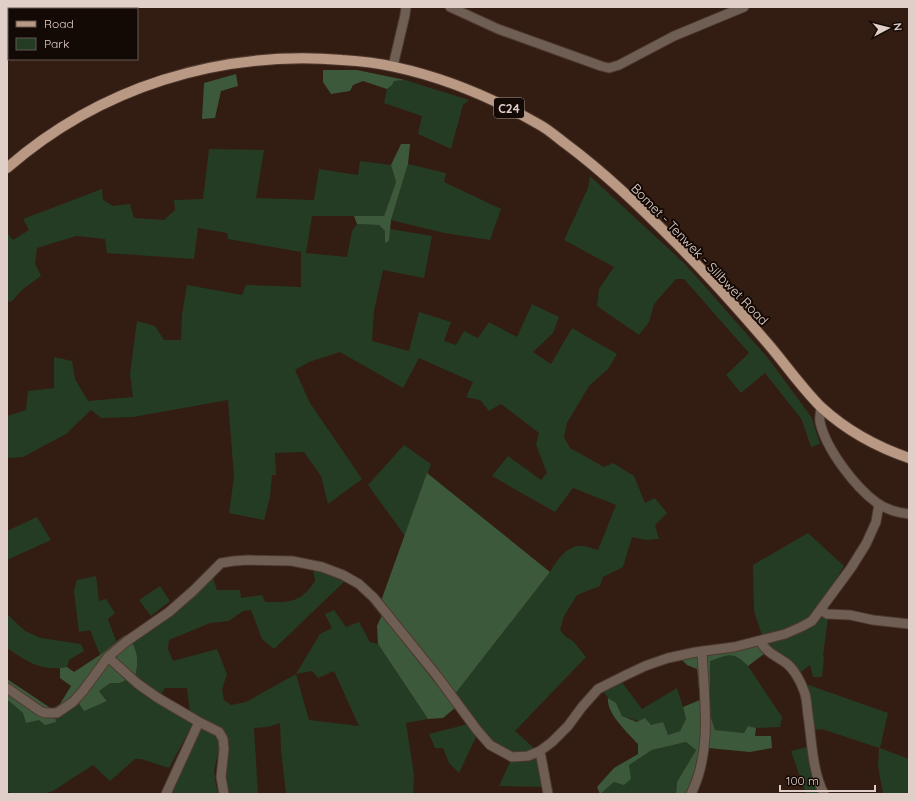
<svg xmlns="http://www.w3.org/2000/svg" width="916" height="801" viewBox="0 0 916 801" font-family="Quicksand,sans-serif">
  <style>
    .green { fill: #253c24; fill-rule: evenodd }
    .forest { fill: #3d593c }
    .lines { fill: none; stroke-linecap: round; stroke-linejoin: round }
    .minor-casing { stroke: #4f392f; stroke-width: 11 }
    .major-casing { stroke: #4f392f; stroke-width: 12 }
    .minor { stroke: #6e5e54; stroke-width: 9 }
    .major { stroke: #ba9984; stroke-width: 10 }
    .labels { text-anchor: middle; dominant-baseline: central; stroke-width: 4; stroke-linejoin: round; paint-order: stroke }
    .shield { fill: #130905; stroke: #a2948e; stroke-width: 1 }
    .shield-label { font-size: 12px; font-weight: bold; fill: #e0cfc8 }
    .street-label { font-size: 13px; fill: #e0cfc8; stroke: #130905 }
  </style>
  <rect width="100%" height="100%" fill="#331c12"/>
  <!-- green -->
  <path class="green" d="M405 80 469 100 463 105 451 149 418 134 422 116 384 103 387 89 392 85 394 81Z
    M209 149 264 150 256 198 314 200 319 169 358 175 360 161 391 165 396 182 384 216H312L306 253 347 257 352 231 357 224 379 225 385 231V243L389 241 390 229 432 236 424 278 383 270 374 311 372 341 409 351 419 312 451 322 444 341 456 345 464 331 478 338 489 322 517 337 532 304 559 317 553 333 533 352 551 364 572 328 617 354 608 369 589 386 567 423 564 437 570 448 604 467 613 463 634 476 645 503 655 498 667 513 655 525 659 539 646 540 632 537 623 567 603 577 600 586 577 595 564 616 560 630 565 636 574 642 586 657 515 731 535 749C529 752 517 755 510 753 495 750 465 707 455 694L550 572C557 561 567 544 583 546 588 546 593 549 598 550L616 505 573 488 555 512 492 476 508 456 541 480 547 473 536 445 539 433 501 404 489 411 480 400 466 397 473 382 419 358 403 388 340 352 309 362 295 370 310 403 362 479 328 504 321 476 304 452 275 453 276 475H272L270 497 264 520 229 513 234 477 228 400 133 417 101 418 91 410 66 434 23 457 7 458V416L26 410 28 391 54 388V357L72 361 75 379 88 401 133 397 130 374 137 321 155 326 164 340H181L182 314 187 285 242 295 246 285 301 287V252L228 239 227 233 198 228 194 259 107 253 105 239 76 236 37 248 35 264 41 276 23 289 11 302 7 301V233L13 240 29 230 23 219 102 189 103 200 113 206 130 204 134 218 164 220 175 210 174 200 203 199Z
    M408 164 446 173 444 182 501 209 490 240 444 233 391 220Z
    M590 176 685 264 768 358 812 418 820 444 811 447 802 420 765 373 741 393 726 375 749 353 684 279H676L654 304 649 322 639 335 597 306 599 289 614 267 564 240 588 188Z
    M404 445 431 464 405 536 368 485Z
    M37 517 51 540 7 560V531Z
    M808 533 844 566C831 588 819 616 793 627 784 631 772 633 762 635L754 611 753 565Z
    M313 569 327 572 346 580 274 649 262 639 251 610 243 611 229 621 210 623 169 640 168 649 173 661 217 649 227 674 222 689 224 700 231 705 246 702 296 674 320 634 332 628 325 614 334 610 346 627 359 622 370 642 378 644 428 719 406 723 414 775 413 794H286L281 749 280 723 268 727 254 728 258 794H228L224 779 226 737 190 713 187 688H165L161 695 135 678C138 663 139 656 132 642L159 624 213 578 217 590H240L241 598 262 595 265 602C289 602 300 604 315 581ZM312 671 318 678 334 671 359 726 309 720 296 674Z
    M96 576 99 601 106 599 115 613 108 619 116 641 100 655 90 630 79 632 74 591 77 580Z
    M160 586 170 601 151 616 139 600Z
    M7 614 25 631 41 638 81 644 84 651 69 660 67 667C44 672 26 662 9 649L7 650Z
    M821 617 828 618 823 656 824 657 822 677H813L810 665 798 674 770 649 766 643C786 637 807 634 821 617Z
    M730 654 740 657 748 666 782 717 780 727 756 728 748 726 744 733 715 730 710 714V660Z
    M128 679 194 722 169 768 141 759H135L110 781 93 765 53 791 42 794H14L7 791V701H9L23 713 39 720 55 717 78 702 107 700 99 691 110 682 120 683Z
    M621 681 642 709 677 688 683 707 686 719 680 731 668 735 651 725 622 716 616 703 608 698 603 691Z
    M806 684 888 713 880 748 909 759V794H883L878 766 879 748 822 729 814 730 812 705Z
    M468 724 476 737 459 773 449 763 443 748H435L429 734Z
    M200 727C229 738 220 742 215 766 213 773 216 787 219 794H171Z
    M686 742 696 750 677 782 676 794H600L614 782 628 765 652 750Z
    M807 747 813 775 820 794H806L791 751Z
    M538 757 543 787 499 786 510 762H524Z"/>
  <!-- forest -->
  <path class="forest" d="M323 70H357L405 80 394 81 392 85 387 89 363 81 353 85 350 91 331 94 323 82Z
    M236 74 238 86 221 91 215 118 202 119 204 83Z
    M401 144H410L408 164 391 220 389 241 385 243V231L379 225 357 224 354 216H384L396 182 391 165Z
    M427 473 550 572 455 694 381 601Z
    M382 615 455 708 443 718 428 719 378 644 377 626Z
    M126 634 107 655 84 687 55 712 48 711 7 684V679L52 709 60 704 71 686 60 678V668L67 667 74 672 100 655Z
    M132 642C139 656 138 663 135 678L112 658Z
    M759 645 764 654 748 666C733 650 728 655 710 661V714L715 730 744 733 748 726 756 728 755 736H771L772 748 750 752 708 748 705 652Z
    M700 655 703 737 692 785 688 794H676L677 782 696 750 686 742 652 750 629 765 631 779 624 785 614 782 600 794 597 787 614 768 638 754V744C628 733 606 713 608 698L616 703 622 716 637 722 645 718 651 725 663 722 668 735 680 731 686 719 683 707 700 700 697 669 687 665 682 660 650 668 685 657Z
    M108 662 128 679 120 683H110L99 691 107 701 84 711 78 702Z
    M7 690 55 717 56 722 45 725 39 720 26 723 23 713 9 701H7Z"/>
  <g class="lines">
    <defs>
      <path id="minor" d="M450 7 498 29 601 66 609 68 619 65 674 36 744 7
        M393 66 405 15 406 7
        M821 407C821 411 819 417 820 422 826 449 855 487 877 503 886 509 899 513 909 514
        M821 610 827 614 850 615 873 620 909 624
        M760 641C767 653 775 655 786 663 794 669 801 682 804 691 807 698 807 708 808 715 812 742 812 770 824 794
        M108 657 138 684 158 698 199 722 219 732 223 739 224 749 221 777 224 794
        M7 688 40 711 45 713H57L73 702 83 691 108 657 127 641 169 612 193 591 221 563 234 561 248 560 292 561 322 567 343 575 359 584 374 598 437 676 477 730 490 745 512 757 528 756 540 751 552 742 568 726 582 707 598 689 626 675 645 666 668 658 696 652 734 647 785 634 801 627 812 621 851 568 866 544 876 522 879 504
        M540 751 548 794
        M166 794 199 722
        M691 794C713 750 704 698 702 651"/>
      <path id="major" d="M7 168C100 87 219 50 342 60 359 61 378 63 395 67 446 78 495 99 540 125 549 130 558 138 566 144 605 173 640 207 674 241 707 274 739 310 769 345 786 365 802 388 821 407 846 430 877 447 909 458"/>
    </defs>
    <!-- minor casing -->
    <use href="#minor" class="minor-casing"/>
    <!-- major casing -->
    <use href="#major" class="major-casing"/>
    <!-- minor -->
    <use href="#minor" class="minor"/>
    <!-- major -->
    <use href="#major" class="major"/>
  </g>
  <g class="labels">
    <!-- shield labels -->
    <rect class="shield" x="494" y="98" width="30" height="20" rx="3"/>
    <g class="shield-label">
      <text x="509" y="108">C24</text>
    </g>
    <!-- street labels -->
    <g class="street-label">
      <text transform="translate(700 254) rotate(46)">Bomet - Tenwek - Silibwet Road</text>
    </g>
  </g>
  <!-- border -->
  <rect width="916" height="801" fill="none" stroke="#e0cfc8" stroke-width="16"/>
  <!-- legend -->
  <rect x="8" y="8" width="130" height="52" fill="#130905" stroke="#655853"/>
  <rect x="16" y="21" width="20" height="6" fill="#ba9984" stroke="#655853"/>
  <text x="44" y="28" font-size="12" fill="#e0cfc8">Road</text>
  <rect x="16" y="38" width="20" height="12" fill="#253c24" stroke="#655853"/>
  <text x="44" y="48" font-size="12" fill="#e0cfc8">Park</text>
  <!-- north arrow -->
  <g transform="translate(888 28) rotate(83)" stroke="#130905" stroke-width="3" paint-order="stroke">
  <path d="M0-3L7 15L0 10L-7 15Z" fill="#e0cfc8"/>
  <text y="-6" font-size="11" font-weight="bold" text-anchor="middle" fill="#e0cfc8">N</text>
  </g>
  <!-- scale -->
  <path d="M780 785v6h95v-6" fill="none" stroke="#e0cfc8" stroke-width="2"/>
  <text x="786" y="785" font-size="12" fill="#e0cfc8" stroke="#130905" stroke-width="3" paint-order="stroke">100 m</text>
</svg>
